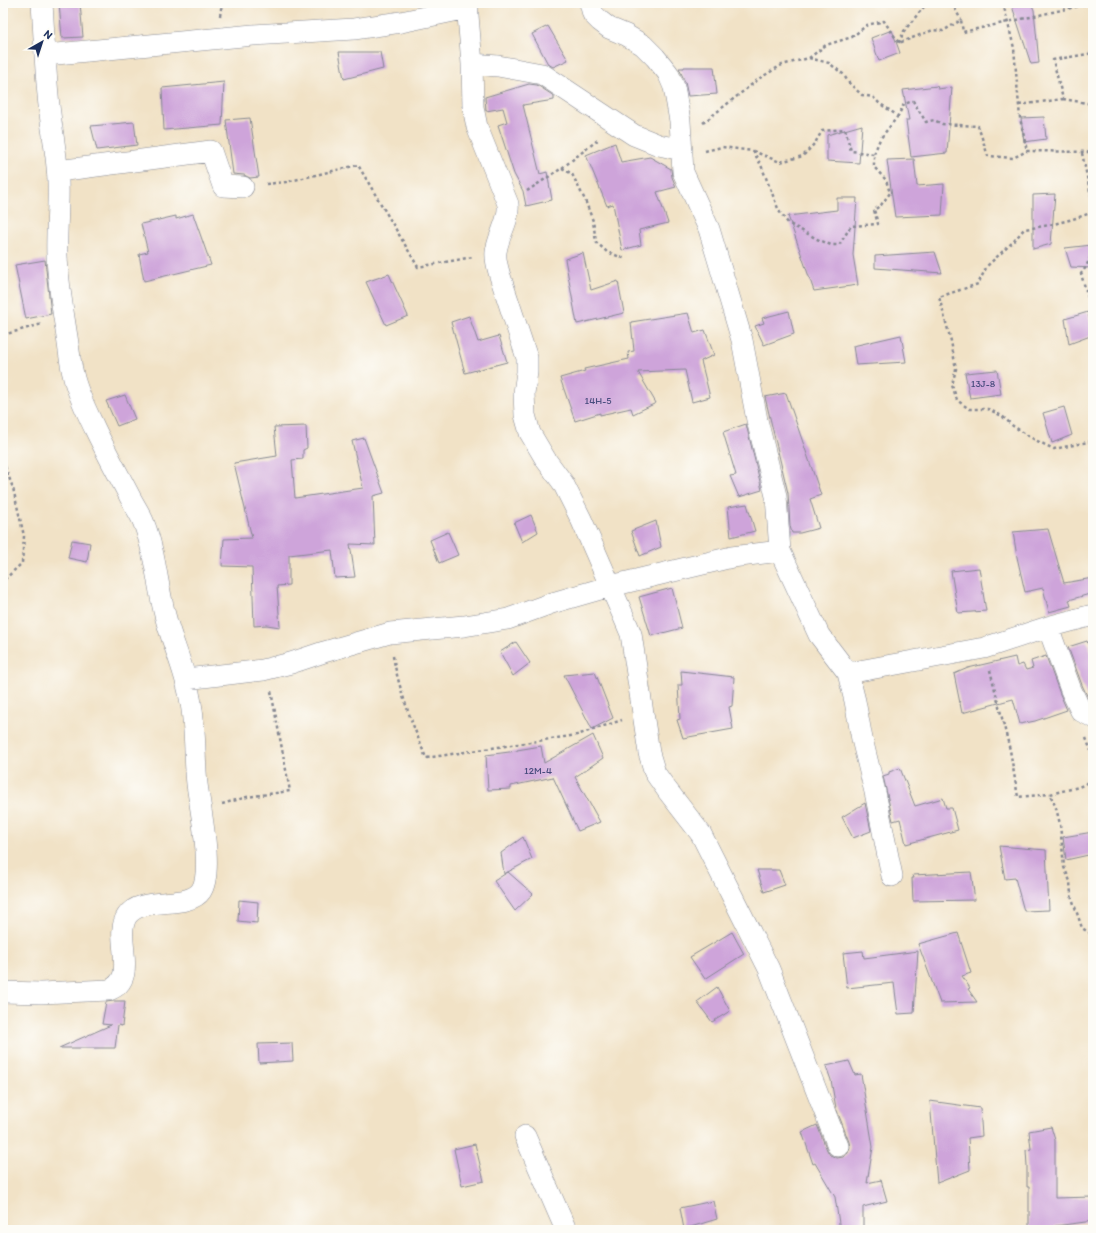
<svg xmlns="http://www.w3.org/2000/svg" width="1096" height="1233" viewBox="0 0 1096 1233" font-family="Itim,sans-serif">
  <style>
    .building { fill: #cea4da }
    .lines { fill: none; stroke-linecap: round; stroke-linejoin: round }
    .minor-casing { stroke: #868892; stroke-width: 22 }
    .path { stroke: #868892; stroke-width: 2.5; stroke-dasharray: 3 3; stroke-linecap: butt }
    .minor { stroke: #fff; stroke-width: 21 }
    .labels { text-anchor: middle; dominant-baseline: central; stroke-width: 3; stroke-linejoin: round; paint-order: stroke }
    .number-label { font-size: 10px; fill: #484c7d }
  </style>
  <rect width="100%" height="100%" fill="#fdfcf7"/>
  <filter id="ink" filterUnits="userSpaceOnUse"><feTurbulence type="fractalNoise" baseFrequency=".025" numOctaves="2"/><feDisplacementMap in="SourceGraphic" scale="8" xChannelSelector="R" yChannelSelector="G"/><feConvolveMatrix kernelMatrix="1 2 1 2 8 2 1 2 1" color-interpolation-filters="sRGB"/></filter>
  <filter id="wash" filterUnits="userSpaceOnUse"><feTurbulence type="fractalNoise" baseFrequency=".012" numOctaves="4" result="noise"/><feDisplacementMap in="SourceGraphic" scale="16" xChannelSelector="R" yChannelSelector="G"/><feGaussianBlur stdDeviation="0.9" result="paint"/><feColorMatrix in="noise" values="0 0 0 0 0 0 0 0 0 0 0 0 0 0 0 0 0 1.4 0 .05"/><feComposite in="paint" operator="in"/></filter>
  <g filter="url(#wash)">
    <rect width="100%" height="100%" fill="#f1e2c6"/>
    <g id="blocks">
      <!-- building -->
      <path class="building" d="M59 3H80L83 37 62 38Z
        M1011 3H1031L1034 10 1039 63 1031 64Z
        M548 26 568 60 553 67 548 64 532 34Z
        M892 30 900 53 879 61 871 38Z
        M339 52H380L383 69 344 79Z
        M684 67H714L717 94 688 96 685 82 679 68H684Z
        M224 82 222 125 164 130 162 88Z
        M529 84 537 85 554 96V100L523 105 540 174 547 172 552 200 526 206 523 191 514 174 498 125 507 122 503 108 486 111 485 97Z
        M937 86 938 89 952 87 947 153 911 157 906 120H909L903 90Z
        M1044 117 1046 139 1024 142 1021 118Z
        M250 118 259 177 250 178 244 175 233 174 226 120Z
        M134 122 137 145 97 150 91 126Z
        M862 125 859 163 827 161V135Z
        M615 143 621 162 650 157 671 169 672 177 676 187 657 192 668 223 639 230 641 245 622 250 613 204 607 206 586 155Z
        M914 159 917 186 944 184 942 215 895 217 887 160Z
        M1055 194 1051 244 1033 249V195Z
        M837 198H857L853 255 858 285 814 291 788 216 837 210Z
        M193 214 211 265 144 281 139 254 148 252 141 224 176 216V219Z
        M1092 245 1093 268 1071 267 1065 248Z
        M935 252 942 273 875 268V256Z
        M583 253 591 290 618 281 624 313 577 324 565 259Z
        M45 260 51 314 26 319 15 265Z
        M389 274 408 316 386 325 366 282Z
        M789 311 794 334 764 345 755 326 764 323 762 318Z
        M1088 312 1093 335 1069 344 1065 319Z
        M688 313 694 333 705 330 714 355 701 361 710 397 692 402 685 370 638 372 656 403 633 414 631 408 600 415V413L575 421 560 378 585 371 584 369 629 359 628 352 634 351 631 322Z
        M469 316 478 342 499 336 507 362 465 373 451 322Z
        M901 335 906 362 856 365 853 346Z
        M997 370 1001 394 970 398 965 373Z
        M786 393 821 495 810 499 819 528 800 533H792L790 526 788 493 765 397Z
        M125 395 135 419 117 426 106 401Z
        M1064 407 1072 435 1052 443 1043 413Z
        M746 424 762 490 739 497 730 476 736 475 723 432Z
        M306 426 307 448 303 450V459L292 460 295 498 363 488 352 441 364 438 384 493 373 496 375 545 350 544 355 577 335 578 332 550 289 555V585L277 586 280 627 267 625 254 626 252 567 222 566 224 539 252 538 234 463 277 456 274 427Z
        M747 504 755 531 731 537 728 507Z
        M531 515 538 532 522 542 514 523Z
        M656 521 661 547 640 556 631 531Z
        M1048 529 1064 583 1093 578V593L1069 600 1071 606 1049 612 1043 588 1025 592 1017 557 1013 532Z
        M448 532 458 555 439 563 430 540Z
        M72 540 90 543 87 562 68 558Z
        M979 568 986 611 958 613 951 571Z
        M672 588 682 628 651 636 639 597Z
        M1087 641 1093 657V701L1090 702 1082 685 1068 647Z
        M516 642 530 663 513 676 500 652Z
        M1046 656 1060 694 1067 710 1035 721 1020 724 1013 699 962 713 954 674 968 668 1015 657 1017 666 1023 664 1026 670 1033 668 1031 661Z
        M681 671 734 677 732 706 729 707 733 729 683 738 677 720 680 719 678 685H682Z
        M595 672 613 718 592 729 564 675Z
        M593 735 603 758 575 777 600 822 578 831 553 777 511 786V789L488 790 486 755 517 751V750L541 746 544 763Z
        M900 768 915 806 943 798 946 808H952L958 830 906 844 900 819 893 821 883 776 889 774V772Z
        M865 803 871 831 853 838 842 817Z
        M1093 832V854L1066 860 1063 837Z
        M523 837 532 859 504 874 501 853Z
        M999 846 1046 850 1049 910 1024 911 1015 878 1005 879Z
        M757 870H779L785 885 764 892Z
        M508 872 533 894 515 911 494 881Z
        M971 872 975 900 913 901 912 878H914L913 875Z
        M239 900 258 902 257 923 238 921Z
        M732 932 744 954 705 979 690 957Z
        M958 933 971 973 962 976 970 988 968 989 977 1002 940 1003 918 944Z
        M863 951 864 958 918 951 914 1013 898 1014 894 983 847 988 843 953Z
        M717 987 730 1011 712 1022 697 1002Z
        M114 1001H125L122 1026 118 1025 115 1048H59L111 1025 102 1024 106 1002Z
        M292 1043 293 1061 259 1063 258 1044Z
        M849 1061 855 1075 861 1074 873 1147 867 1183 881 1180 887 1201 863 1207V1230H840L835 1197 815 1163 813 1164 802 1132 817 1125 827 1150 830 1155 837 1158 843 1157 848 1153 850 1147 849 1142 836 1108 831 1080 826 1066Z
        M930 1101 980 1108 982 1136 968 1138 970 1170 937 1183Z
        M1051 1127 1055 1140V1198L1093 1197V1221L1055 1226V1230H1029V1187H1027V1166L1026 1150 1031 1149 1029 1131Z
        M475 1144 484 1181 462 1186 454 1149Z
        M713 1201 717 1219 684 1229 680 1208Z"/>
    </g>
  </g>
  <g filter="url(#ink)">
    <use href="#blocks" fill-opacity="0" stroke="#868892" stroke-width="1"/>
    <g class="lines">
      <defs>
        <path id="minor" d="M467 3 472 64 473 107 477 127 508 204C510 221 498 235 496 252 495 260 498 269 500 276L527 358V372L524 393 525 415 530 433 546 460 563 483 581 519 623 615 631 634 649 753 655 773 667 790 701 834 769 969 838 1146
          M590 3 593 14 600 21 609 28 626 35 643 45 655 57 668 73 674 87 680 121 683 172 709 229 742 340 757 420 776 496 780 551
          M46 55 253 35 354 29 401 22 468 8
          M472 64 498 66 542 74 634 135 659 145 682 150
          M58 171 211 151 223 186 243 187
          M1048 627 1071 690 1081 711 1093 717
          M848 673 984 648 1048 627 1093 615
          M186 679 263 670 291 663 324 652 390 633 464 626 508 619 552 603 611 586 732 557 780 551 819 635 848 673 855 701 862 739 875 792 892 876
          M3 992 41 993 109 990C140 979 113 937 127 916 140 895 188 910 201 891 214 872 200 808 197 784 194 755 196 726 190 698 185 669 172 643 165 615 157 584 155 550 143 521 139 512 134 505 130 497 118 474 106 452 95 429 87 412 77 393 73 374 70 362 69 349 67 337 63 311 58 283 57 256 56 231 59 206 58 181 57 152 50 123 48 95 45 64 44 34 42 3
          M525 1136 566 1230"/>
      </defs>
      <!-- minor casing -->
      <use href="#minor" class="minor-casing"/>
      <!-- path -->
      <path class="path" d="M952 3 961 20
        M1003 3 1014 48 1020 118 1027 151 1093 152
        M220 16 222 3
        M899 43 904 31 927 3
        M809 58 829 63 843 74 849 83 862 95 873 97 879 103 898 116 904 104 913 101 926 122 934 120 942 124 978 126 988 156 1013 158 1027 151
        M1063 99 1093 104
        M1019 105 1063 99 1053 60 1093 53
        M703 123 760 78 782 65 809 58 826 45 852 37 867 25 884 21 899 43 933 30 943 31 961 20 963 32 1093 3
        M705 151 722 147 753 151 761 165 779 211 788 223 817 239 831 245H839L851 226 878 224 874 210 881 205 890 193 886 180 874 167V154L880 139 898 116
        M753 151 780 162 803 156 815 143 822 131 845 129 851 151 874 154
        M1082 153 1093 205V215
        M562 168 572 174 585 200 593 221 596 242 607 252 626 259
        M266 184 286 182 358 165 418 267 473 257
        M527 191 562 168 599 139
        M1093 212C1070 221 1048 226 1024 229L1014 241 987 266 978 284 939 297 951 341 956 369 952 385 957 400 969 409H988L1002 416 1013 426 1035 440 1054 449 1093 441
        M1093 251 1086 267 1081 274 1093 314
        M3 335 42 324
        M1093 391 1092 392 1093 409
        M3 461 13 488 24 536 22 563 3 581
        M393 656C399 691 413 725 426 758L577 735 622 720
        M990 670 1010 750 1018 797 1050 794
        M1086 738 1093 756
        M1093 780 1079 787 1050 794 1056 808 1060 824 1064 867 1070 881 1071 895 1082 928 1093 935
        M222 804 247 797 290 791 271 691"/>
      <!-- minor -->
      <use href="#minor" class="minor"/>
    </g>
  </g>
  <g class="labels">
    <!-- number labels -->
    <g class="number-label">
      <text x="983" y="383">13J-8</text>
      <text x="598" y="400">14H-5</text>
      <text x="538" y="770">12M-4</text>
    </g>
  </g>
  <!-- margin -->
  <rect width="1096" height="1233" fill="none" stroke="#fdfcf7" stroke-width="16"/>
  <!-- north arrow -->
  <g transform="translate(42 42) rotate(39)" stroke="#fdfcf7" stroke-width="3" paint-order="stroke">
  <path d="M0-3L7 15L0 10L-7 15Z" fill="#1b2f5e"/>
  <text y="-6" font-size="11" font-weight="bold" text-anchor="middle" fill="#1b2f5e">N</text>
  </g>
</svg>
